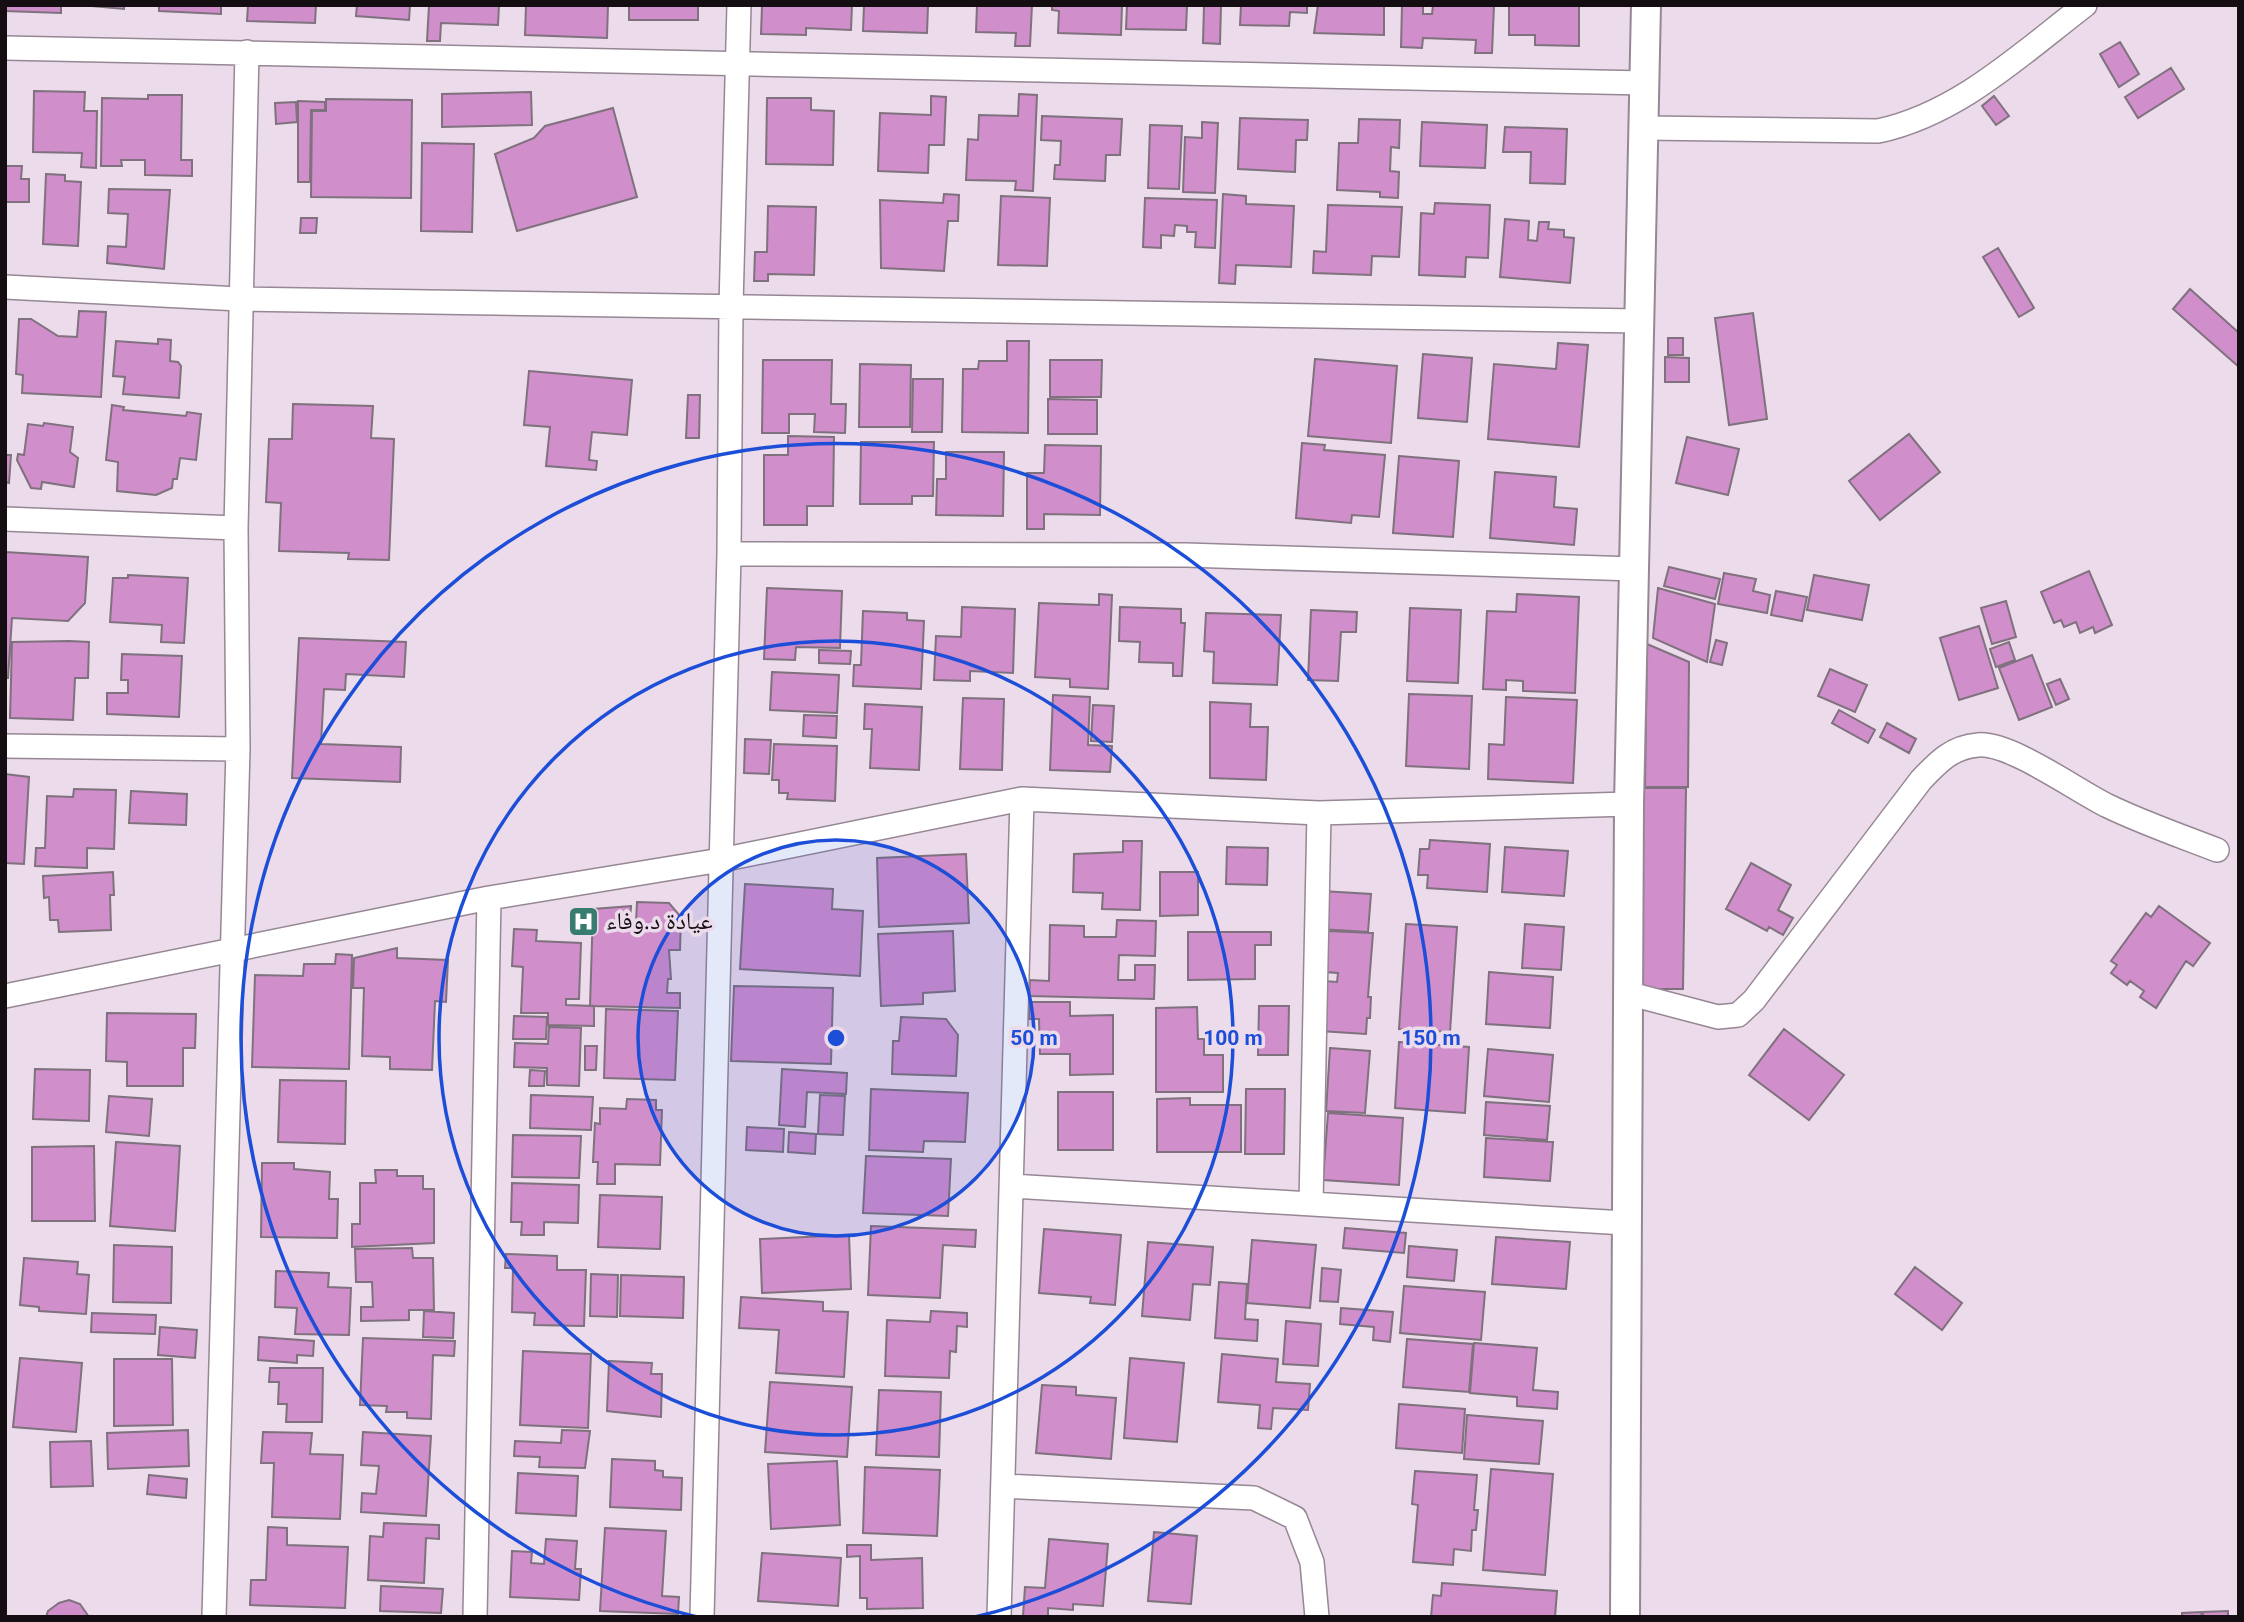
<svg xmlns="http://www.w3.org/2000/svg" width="2244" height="1622" viewBox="0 0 2244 1622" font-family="Roboto,'Noto Naskh Arabic',sans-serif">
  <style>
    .building { fill: #d08ecb; stroke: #7f717d; stroke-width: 2 }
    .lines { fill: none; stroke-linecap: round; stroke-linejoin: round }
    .minor-casing { stroke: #968794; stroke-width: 26 }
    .tertiary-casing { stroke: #968794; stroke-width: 32 }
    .minor { stroke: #fff; stroke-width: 23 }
    .tertiary { stroke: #fff; stroke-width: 28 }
    .ring { fill: none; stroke: #1d4ed8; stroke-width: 3.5 }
    .labels { text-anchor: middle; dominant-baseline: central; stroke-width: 7; stroke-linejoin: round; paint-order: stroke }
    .poi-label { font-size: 24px; fill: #140e13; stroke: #ecdbea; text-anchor: start }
    .centre { fill: #1d4ed8; stroke: #ecdbea; stroke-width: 3.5 }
    .ring-label { font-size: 21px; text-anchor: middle; font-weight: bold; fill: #1d4ed8; stroke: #ecdbea; stroke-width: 7; stroke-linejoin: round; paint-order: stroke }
  </style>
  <rect width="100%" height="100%" fill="#ecdbea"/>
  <!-- building -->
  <path class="building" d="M5 5H61V13L5 11Z
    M80 5H124V9Z
    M159 5H221V14L159 11Z
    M248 5H316L315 23 247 21Z
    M357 5H410L409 20 356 16Z
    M429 5H499L498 25 441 23 440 41H427Z
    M526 5H608L607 38 525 35Z
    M629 5H698V20H629Z
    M774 5H852L851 30 806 28V35L761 34 762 6Z
    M864 5 928 6 927 33 863 31Z
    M977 5H1032L1030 46H1015L1016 33 976 32Z
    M1052 5H1122L1121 35 1058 33 1059 11 1052 10Z
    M1127 5H1187L1186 30 1126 29Z
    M1204 5H1221L1220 44 1203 43Z
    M1241 5H1307V13L1290 12 1289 26 1240 25Z
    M1318 5H1384V35L1314 33Z
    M1402 5H1423V14H1432L1433 5H1494L1492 53H1475L1476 40 1423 38 1422 48 1401 47Z
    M1509 5H1579V46L1535 45V35H1509Z
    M2120 42 2139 74 2119 87 2100 54Z
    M2171 68 2184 89 2138 118 2125 97Z
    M34 91 85 92 84 111H97L96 168 81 167 82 153 33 152Z
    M531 92 532 125 442 127V94Z
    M1019 94 1037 95 1033 191 1015 190 1016 181 966 180 968 139 978 140 979 115 1018 116Z
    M148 95H182L181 160H192V176L145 175V160H121L122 166H101L102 98 148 99Z
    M931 96 946 97 944 145H929L928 173 878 171 880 113 931 115Z
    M1994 96 2009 116 1996 125 1982 106Z
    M767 98H811V110L834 111 833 165 766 164Z
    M326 99 412 100 411 198 311 197 312 111H326Z
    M298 101 325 102V110H311L310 182H298Z
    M296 102 297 122 276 124 275 103Z
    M613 108 637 197 517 231 495 154 534 138 545 126Z
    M1042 116 1122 119 1120 155H1106L1105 181 1054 179 1055 165H1060L1061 141 1041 140Z
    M1240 118 1308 120 1307 140H1296L1295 172 1238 169Z
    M1359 119 1400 120 1399 148 1391 147 1390 171 1399 172 1398 198 1380 197V192L1337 190 1339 143H1358Z
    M1202 122 1218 123 1215 193 1183 192 1185 137 1202 138Z
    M1422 122 1487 125 1485 168 1420 166Z
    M1150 125 1182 126 1179 189 1148 188Z
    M1505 127 1567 129 1565 184 1530 183 1531 152H1503Z
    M422 143 474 144 472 232 421 231Z
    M5 166H22L21 179H29V202H5Z
    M46 174 65 175V181L81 182 78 246 43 244Z
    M109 189 170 190 164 269 107 263 108 246 126 247 128 214 108 213Z
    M944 194 959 195 958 221H948L944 271 881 268 880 200 943 203Z
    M1223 194 1246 196V204L1294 206 1291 267 1236 265 1235 284 1219 283Z
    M1001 196 1050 198 1047 266 998 265Z
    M1145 198 1217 200 1215 248 1195 247 1196 232H1187V226L1175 225 1174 236 1161 235V248L1143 247Z
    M1435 203 1490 205 1488 258 1466 257 1465 277 1419 275 1421 213 1434 214Z
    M1328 205 1402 207 1399 257 1372 256 1371 275 1313 273 1314 251 1326 252Z
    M768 206 816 207 814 275 768 274V281H754L755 252H767Z
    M301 218H317L316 233H300Z
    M1505 219 1529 221 1528 240 1537 241 1539 222H1549L1548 229 1564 230V237L1574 238 1570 283 1500 277Z
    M1998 248 2034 308 2019 317 1983 257Z
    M2190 289 2239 333V367L2173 309Z
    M79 311 106 312 101 397 22 393 23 375 16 374 19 319H31L58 336 77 337Z
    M1753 313 1767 419 1729 425 1715 318Z
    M1668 338H1683V355H1668Z
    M158 339 171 340 170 361 178 362 181 366 179 398 123 394 125 377 113 376 116 341 158 344Z
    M1007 341H1029L1028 433 962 432 963 369H978L979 361H1007Z
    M1558 343 1588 345 1579 447 1488 439 1494 364 1556 369Z
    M1423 354 1472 358 1467 422 1418 418Z
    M1665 357 1689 358V382H1665Z
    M1315 359 1397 366 1391 443 1308 436Z
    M763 360H832L831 404H846L845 433 814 432 815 414H789V433H762Z
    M1050 360H1102L1101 397H1050Z
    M860 364 911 365 910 427H859Z
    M529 371 632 380 627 435 592 432 589 460 597 461 596 470 546 466 550 427 524 425Z
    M913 379H943L942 432H912Z
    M688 395H700L699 438H686Z
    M1048 399 1097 400V434H1048Z
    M293 404 373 406 371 438 394 439 389 560 348 559 349 553 279 551 281 503 266 502 269 439H292Z
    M112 405 124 407 123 410 186 416 187 412 201 414 196 460 180 458 177 479H173L172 488 156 495 117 491 118 462 106 460Z
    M44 423 73 427 70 452 78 458 74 487 42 482 41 489 31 488 17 460 18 454 24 455 28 424 43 426Z
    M1909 434 1940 472 1880 520 1849 481Z
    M788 436 834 437 833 506H807V525H764V455H788Z
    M1687 437 1739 449 1728 495 1676 483Z
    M861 442H934L933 496H912V504H860Z
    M1302 443 1325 445 1324 450 1385 455 1379 517 1352 515 1351 523 1296 518Z
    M1045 445 1101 446 1100 515 1044 514V529H1027V473H1044Z
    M946 452H1004L1003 516 936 515 937 479H946Z
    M5 455H11L9 483 5 482Z
    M1399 456 1459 461 1453 537 1393 533Z
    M1495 472 1556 477 1554 507 1577 509 1574 545 1490 538Z
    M5 552 88 557 85 603 68 621 12 618 8 678H5Z
    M1669 567 1720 579 1715 599 1664 586Z
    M2089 571 2112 625 2095 633 2093 627 2080 633 2076 622 2064 627 2061 620 2054 623 2041 592Z
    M1724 573 1756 579 1753 591 1770 595 1767 613 1718 604Z
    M128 575 188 578 184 643 161 642 162 625 110 622 113 578H128Z
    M1814 575 1869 585 1862 620 1807 610Z
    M767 588 842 591 840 648 796 647 795 660 764 659Z
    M1658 588 1715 604 1707 662 1653 638Z
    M1776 591 1807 597 1802 621 1771 615Z
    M1099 594 1112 595 1108 689 1070 687V679L1035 677 1039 603 1099 605Z
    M1517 594 1579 597 1575 693 1523 691V681L1506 680V690L1483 689 1487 611 1516 612Z
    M2006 601 2016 637 1992 644 1981 608Z
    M962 607 1015 609 1013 673 970 671V681L934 680 936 636 961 637Z
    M1120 607 1181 609V623H1185L1182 676H1173V663L1139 662 1140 642 1119 641Z
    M1410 608 1461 610 1458 683 1407 681Z
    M1311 610 1357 612 1356 632H1341L1338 681 1308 680Z
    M863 611 907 613V620L924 621 921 689 853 686 854 665H861Z
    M1206 613 1281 615 1277 685 1213 683 1214 652 1204 651Z
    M1979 626 1998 688 1959 700 1940 638Z
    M299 638 406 642 404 677 346 674 345 690 324 689 321 744 401 747 400 782 292 778Z
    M1716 640 1727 643 1722 665 1710 662Z
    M69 641 89 642 88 678H75L73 720 10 718 12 642Z
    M2009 642 2015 660 1996 667 1990 649Z
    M1647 644 1689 662 1688 787H1645Z
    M819 650 851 651 850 664 819 663Z
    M122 654 182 656 179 717 107 714V693H128V680H121Z
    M2032 655 2052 707 2019 720 1999 668Z
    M1830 669 1867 685 1855 712 1818 696Z
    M772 672 839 675 837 713 770 710Z
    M2060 679 2069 699 2056 705 2047 684Z
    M1409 694 1472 696 1469 769 1406 766Z
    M1053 695 1090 697 1088 745 1112 746 1110 772 1050 770Z
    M1506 697 1577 700 1573 783 1488 779 1489 744 1504 745Z
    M963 698 1004 699 1002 770 960 769Z
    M1210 702 1251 704 1250 727H1268L1266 780 1210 778Z
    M865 704 922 707 919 770 870 768 872 729H864Z
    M1093 705 1114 706 1112 742 1091 741Z
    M1839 710 1875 730 1868 743 1832 723Z
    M804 715 837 716 836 738 803 736Z
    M1887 723 1916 739 1909 753 1880 737Z
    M745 739 771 740 769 774 744 773Z
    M774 744 837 746 835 801 787 799 788 793H779V780H772Z
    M5 774 29 777 24 864 5 863Z
    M1643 788H1686L1683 989H1641Z
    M74 789 116 790 114 849 87 848V868L35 866 36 848H45L47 796 73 797Z
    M131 791 187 794 186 825 129 823Z
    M1430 840 1490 844 1487 892 1427 888 1428 875H1418L1420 849H1429Z
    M1123 841H1142L1140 910 1102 909 1103 893 1073 892 1074 854 1123 852Z
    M1227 847 1268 848 1267 885 1226 884Z
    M1505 847 1568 851 1564 896 1502 892Z
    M966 854 969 923 879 927 877 858Z
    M1751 863 1791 885 1778 910 1793 918 1783 935 1769 927 1767 931 1726 909Z
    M113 872 114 895H110L111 930 59 932 58 920H50L49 897 44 898 43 876Z
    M1160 872H1198V915L1160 916Z
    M745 884 833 889 832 909 863 911 860 976 740 969Z
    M1322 891 1371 894 1368 932 1319 929Z
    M637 902 669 903 681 917 680 950H669L671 979H668L667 993H680V1008L590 1006 593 909 631 906 630 921 636 922Z
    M2159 906 2210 943 2193 966 2186 961 2156 1008 2140 997 2144 991 2130 981 2127 985 2111 973 2117 965 2111 961 2146 913 2151 917Z
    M1117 920 1156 921 1155 956 1119 955 1118 980H1135V965H1155L1154 999 1029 996 1030 980 1049 981 1050 925 1084 926V937H1116Z
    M1406 924 1457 927 1450 1032 1399 1029Z
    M1525 924 1564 927 1561 970 1522 968Z
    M514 929 537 930 536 941 581 943 579 999H566V1005L594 1006V1026L548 1025V1013H521L523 967 512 966Z
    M953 931 955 991 923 993V1004L881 1006 878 934Z
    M1327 931 1373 933 1368 997H1371L1370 1018H1367L1366 1034 1320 1031 1324 981 1337 982 1338 973 1324 972Z
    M1188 932H1271V945H1255V979L1188 980Z
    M397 948V958L448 960 446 1002 435 1001 432 1070 390 1069V1057L362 1056 364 988H353L354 958Z
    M336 954 352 955 349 1069 252 1067 255 975 303 976 304 964H335Z
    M1489 972 1553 977 1550 1028 1486 1024Z
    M734 986 833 988 831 1064 731 1061Z
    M1029 1002H1070V1016L1113 1015V1074L1070 1075V1054H1040L1039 1019H1029Z
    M1259 1006H1289L1288 1055H1258Z
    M1197 1007 1198 1039H1204V1055H1223V1092H1156V1008Z
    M606 1009 678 1011 675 1080 604 1078Z
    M107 1013 196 1014 195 1048H183V1086H127V1062L106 1061Z
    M514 1016 547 1017 546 1039H513Z
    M901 1017 946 1019 958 1035 956 1076 892 1074 893 1041H899Z
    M549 1027 581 1028 579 1086 547 1085V1068L514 1067 515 1043 548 1044Z
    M1784 1029 1844 1075 1809 1120 1749 1075Z
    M1399 1042 1469 1047 1465 1113 1395 1108Z
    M585 1046H597L596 1070H585Z
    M1330 1048 1370 1051 1365 1113 1326 1111Z
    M1488 1049 1553 1055 1549 1102 1484 1096Z
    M35 1069 90 1070 89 1121 33 1119Z
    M782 1069 847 1073 846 1094 807 1092 805 1127 779 1125Z
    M530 1070 545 1071 544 1086H529Z
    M280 1080 346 1081 345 1144 278 1142Z
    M871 1089 968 1093 965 1142 924 1141 923 1152 869 1150Z
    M1246 1089H1285L1284 1154H1245Z
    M1058 1092H1113V1150H1058Z
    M531 1095 593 1097 591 1130 530 1128Z
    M820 1095 845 1096 843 1135 818 1134Z
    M109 1096 152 1099 149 1136 106 1132Z
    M1190 1098V1105H1241V1152H1157V1099Z
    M627 1099 656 1100V1110H662L660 1165 615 1164V1184H597L598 1162H593L595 1123 600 1124V1108L626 1109Z
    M1486 1102 1550 1106 1547 1140 1484 1135Z
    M1328 1113 1403 1118 1399 1185 1323 1180Z
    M747 1127 784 1129 783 1152 746 1150Z
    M789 1132 816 1134 815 1154 788 1152Z
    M513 1135 581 1136 579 1178 512 1177Z
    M1486 1138 1553 1142 1550 1181 1484 1177Z
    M116 1142 180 1146 175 1231 110 1226Z
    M94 1146 95 1221H32V1147Z
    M866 1156 951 1159 948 1216 863 1213Z
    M262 1163H294V1169L330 1172 329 1199H338L337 1238 261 1237Z
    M375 1170H397V1176H423V1189H434V1243L352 1247V1224H360V1183H376Z
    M512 1183 579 1185 578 1223 544 1222V1235H521L522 1222H511Z
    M600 1195 662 1197 660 1249 598 1247Z
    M871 1226 976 1230 975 1247 943 1245 940 1298 868 1295Z
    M1345 1228 1406 1233 1404 1253 1343 1248Z
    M1044 1229 1121 1235 1115 1305 1090 1303 1091 1297 1039 1293Z
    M849 1235 851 1289 762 1293 760 1239Z
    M1496 1237 1570 1242 1566 1289 1492 1284Z
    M1252 1240 1316 1245 1310 1308 1247 1303Z
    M1148 1242 1213 1247 1210 1285 1193 1284 1190 1320 1142 1316Z
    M114 1245 172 1247 171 1303 113 1302Z
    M1409 1246 1457 1250 1454 1281 1407 1277Z
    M412 1248 413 1258H433L434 1310H409V1320L361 1321V1307H373L372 1282H356L355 1249Z
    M506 1254 557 1256V1270H586L584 1326 534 1325 535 1313 512 1312 513 1268H505Z
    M24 1258 78 1262 77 1274 89 1275 86 1314 39 1311V1307L20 1305Z
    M1915 1267 1962 1303 1942 1330 1895 1294Z
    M1322 1268 1341 1270 1338 1302 1320 1301Z
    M276 1271 329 1273 328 1287 351 1288 349 1335 295 1334 297 1308 275 1307Z
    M591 1274 618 1275 617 1317 590 1316Z
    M621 1275 684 1277 683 1318 620 1316Z
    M1219 1282 1247 1284 1245 1319 1258 1320 1257 1341 1215 1338Z
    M1404 1286 1485 1292 1481 1340 1400 1333Z
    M741 1297 823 1302V1311L848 1312 844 1377 776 1373 779 1330 739 1328Z
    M1341 1308 1393 1312 1390 1342 1373 1340 1374 1327 1340 1324Z
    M424 1311 454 1313 453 1338 423 1337Z
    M931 1311 967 1313V1327L957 1326 956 1352 950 1351 949 1378 885 1376 887 1320 930 1322Z
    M92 1313 156 1315 155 1334 91 1332Z
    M1286 1321 1321 1324 1318 1366 1283 1364Z
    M160 1327 197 1330 195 1358 158 1355Z
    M259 1337 314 1341 313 1356 297 1355V1363L258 1360Z
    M363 1338 455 1341 454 1356 433 1355 431 1419 407 1418V1412H386L387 1406 360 1405Z
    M1407 1339 1473 1344 1469 1392 1403 1387Z
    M1474 1343 1537 1348 1533 1390 1558 1392 1557 1409 1517 1406V1397L1470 1393Z
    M523 1351 591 1354 588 1428 520 1425Z
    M1222 1354 1278 1359 1276 1382 1310 1384 1308 1410 1273 1408 1271 1429 1258 1428 1260 1405 1218 1402Z
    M20 1358 82 1363 76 1432 13 1427Z
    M1130 1358 1184 1363 1177 1442 1124 1438Z
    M114 1359H172L173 1425 114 1426Z
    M609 1361 652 1363 651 1374H662L661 1417 607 1411Z
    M270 1368H323L322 1422H286L287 1404H278L279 1382H269Z
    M770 1382 852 1387 847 1457 765 1452Z
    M1042 1385 1076 1387V1395L1116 1398 1111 1459 1036 1453Z
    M879 1390 941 1392 939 1457 876 1455Z
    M1399 1404 1465 1409 1462 1453 1396 1448Z
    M1467 1415 1543 1421 1539 1464 1464 1459Z
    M188 1430 189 1466 108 1469 107 1433Z
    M562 1430 590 1431 585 1468 539 1467 540 1457 514 1456 515 1441 561 1443Z
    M263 1432 312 1433 310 1454 343 1455 340 1519 272 1517 274 1463H261Z
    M363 1432 431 1436 426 1516 361 1512 362 1493 376 1494 379 1466 361 1465Z
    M91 1441 93 1486 51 1487 50 1442Z
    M612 1459 655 1461V1470L663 1471V1477L682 1478 681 1510 610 1507Z
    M837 1461 840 1525 771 1529 768 1464Z
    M865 1467 940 1470 937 1536 863 1533Z
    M1491 1469 1553 1474 1545 1575 1483 1570Z
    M1415 1471 1477 1475 1474 1510H1478L1476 1530H1472L1471 1551 1454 1549 1453 1565 1413 1562 1418 1505 1412 1504Z
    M518 1473 578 1476 576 1516 516 1513Z
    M149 1475 187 1479 186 1498 147 1494Z
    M384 1523 439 1525V1539L426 1538 424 1583 368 1580 370 1536 383 1537Z
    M268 1527 287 1528V1545L348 1547 345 1608 250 1605 251 1580H266Z
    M605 1528 666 1531 662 1596 679 1597 678 1614 600 1611Z
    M1154 1532 1197 1536 1191 1604 1148 1601Z
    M546 1539 577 1541 575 1569H581L579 1600 510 1597 512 1551 532 1552 531 1563 544 1564Z
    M1049 1539 1108 1544 1103 1606 1073 1604V1610L1048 1608V1617L1023 1616 1025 1587 1045 1588Z
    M847 1545H871V1560L922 1558 923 1608 867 1609V1598H860V1556L847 1557Z
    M762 1553 841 1558 838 1606 758 1601Z
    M1442 1583 1557 1591 1555 1617H1431L1433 1595 1441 1596Z
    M381 1586 443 1589 441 1613 380 1611Z
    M69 1600 80 1604 89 1617H46L48 1611 59 1603Z
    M2228 1611V1617H2203V1612Z
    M2201 1612 2202 1617H2182V1613Z"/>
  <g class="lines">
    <defs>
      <path id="minor" d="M5 48 1646 83
        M1645 128 1878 131C1958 114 2021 54 2085 5
        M5 287 240 299 1640 321
        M5 519 236 528
        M729 554 1186 555 1635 569
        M5 746 238 749
        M1627 993 1718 1017 1738 1015 1754 1000 1921 780C1938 762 1952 747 1978 745 2010 742 2077 791 2108 806 2143 823 2181 836 2217 850
        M5 996 489 898 721 860 1022 799 1319 813 1629 804
        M1012 1186 1625 1223
        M1311 1204 1319 813
        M1003 1486 1254 1498 1295 1518 1312 1562 1317 1617
        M214 1617 238 749 236 528 247 52
        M475 1617 489 898
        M702 1617 729 554 731 306 739 5
        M999 1617 1022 799"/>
      <path id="tertiary" d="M1625 1617 1629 804 1646 5"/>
    </defs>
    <!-- minor casing -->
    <use href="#minor" class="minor-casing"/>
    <!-- tertiary casing -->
    <use href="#tertiary" class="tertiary-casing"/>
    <!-- minor -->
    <use href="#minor" class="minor"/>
    <!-- tertiary -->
    <use href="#tertiary" class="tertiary"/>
  </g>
  <!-- distance rings -->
  <circle cx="836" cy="1038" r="198" fill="#1d4ed8" fill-opacity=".12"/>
  <g class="ring">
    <circle cx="836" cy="1038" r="198"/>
    <circle cx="836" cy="1038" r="397"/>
    <path d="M697 1617A595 595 0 1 1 975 1617"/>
  </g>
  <!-- icons -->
  <defs>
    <symbol id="hospital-square" viewBox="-11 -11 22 22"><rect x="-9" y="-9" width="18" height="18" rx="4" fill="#387c6f" stroke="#ecdbea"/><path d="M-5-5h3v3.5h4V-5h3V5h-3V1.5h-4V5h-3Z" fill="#fff"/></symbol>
  </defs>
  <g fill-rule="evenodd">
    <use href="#hospital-square" x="566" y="904" width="35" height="35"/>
  </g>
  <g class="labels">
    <!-- poi labels -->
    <g class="poi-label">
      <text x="606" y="921">عيادة د.وفاء</text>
    </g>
  </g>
  <circle cx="836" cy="1038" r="10" class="centre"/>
  <g class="ring-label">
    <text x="1034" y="1045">50 m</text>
    <text x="1233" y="1045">100 m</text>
    <text x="1431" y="1045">150 m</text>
  </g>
  <!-- border -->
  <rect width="2244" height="1622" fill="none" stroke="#140e13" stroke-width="14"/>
</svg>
